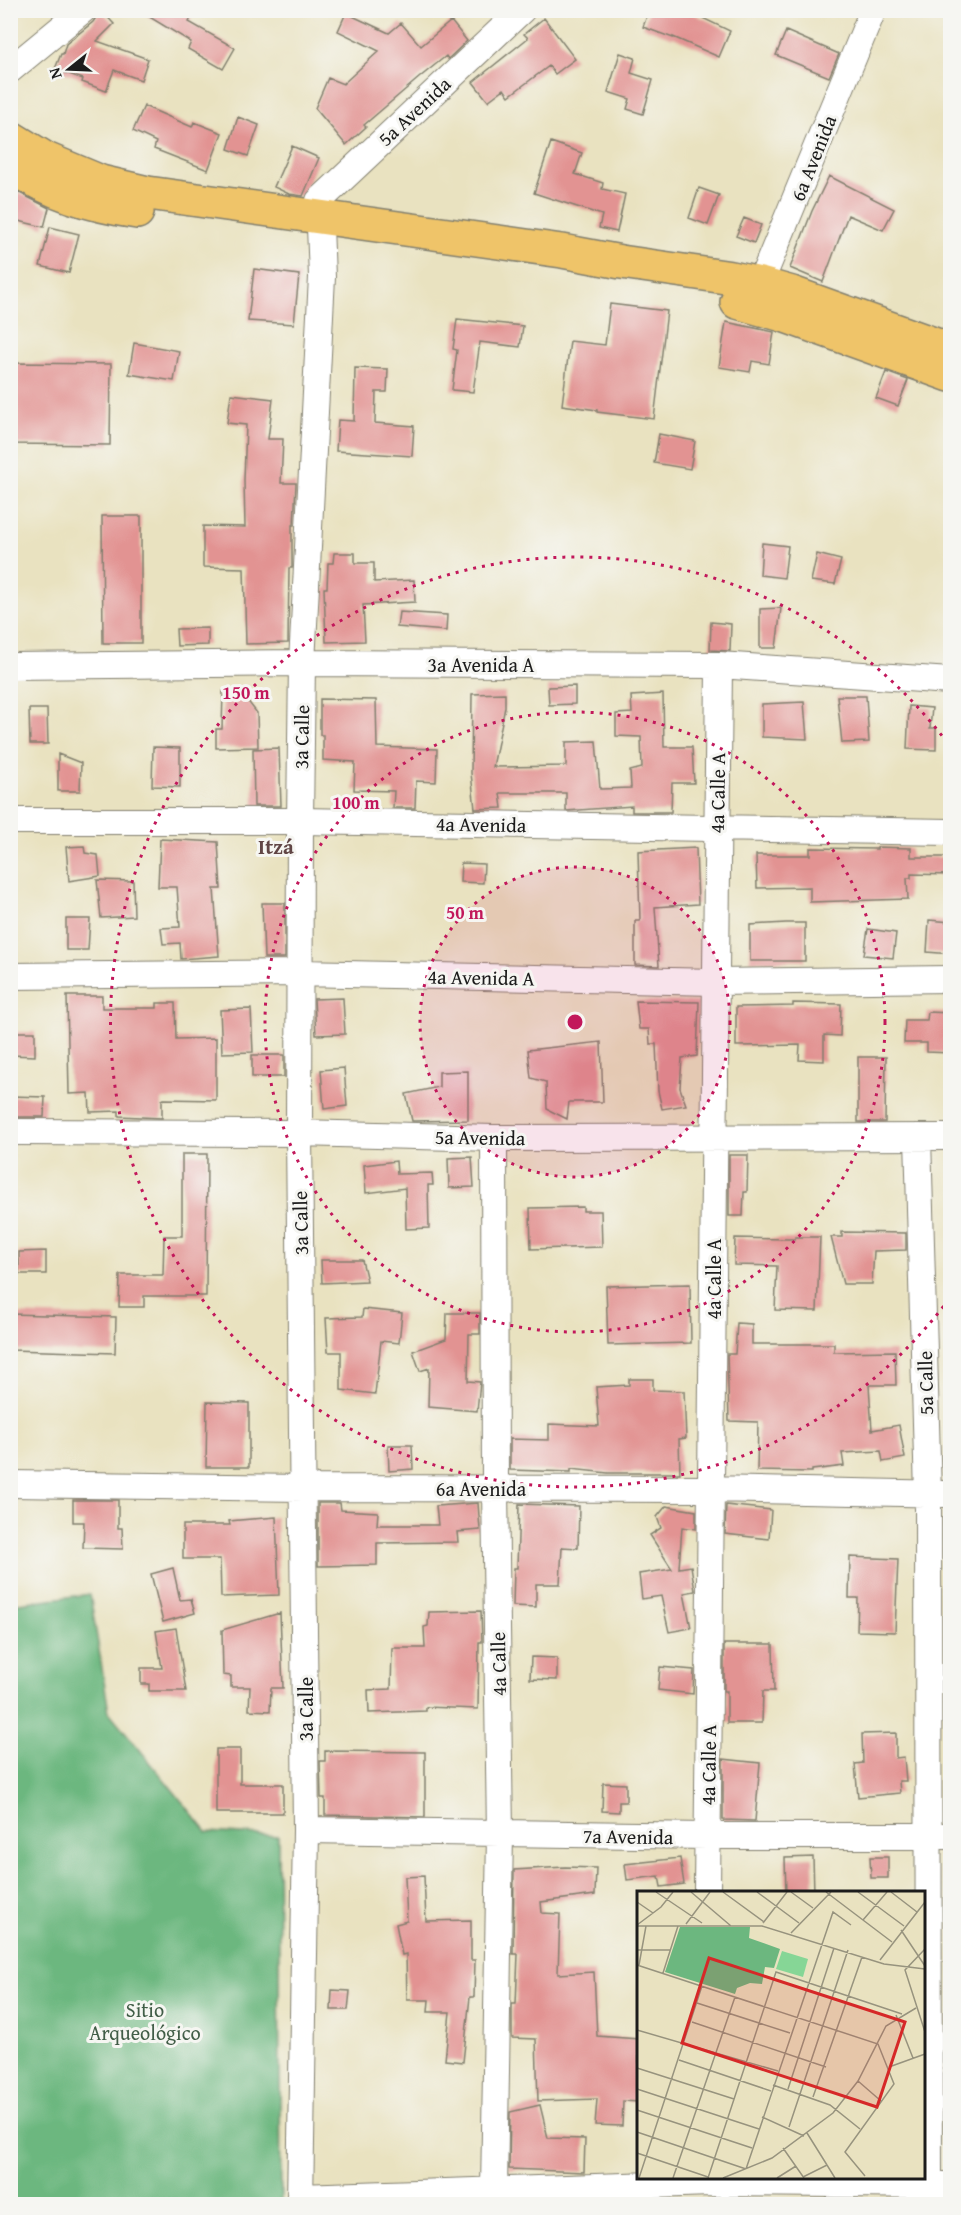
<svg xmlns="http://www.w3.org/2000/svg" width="961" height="2215" viewBox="0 0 961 2215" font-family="'Gentium Book Plus',serif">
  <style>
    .forest { fill: #6cb77f; stroke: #446a4e; stroke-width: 1.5 }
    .building { fill: #e29392 }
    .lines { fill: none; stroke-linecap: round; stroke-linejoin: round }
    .street-casing { stroke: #827f6e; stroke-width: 28 }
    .primary-casing { stroke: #827f6e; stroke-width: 36 }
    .street { stroke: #fff; stroke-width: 26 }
    .primary { stroke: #efc469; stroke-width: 33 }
    .ring { fill: none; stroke: #c2185b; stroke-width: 3; stroke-dasharray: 3 6 }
    .labels { text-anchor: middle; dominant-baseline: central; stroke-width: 6; stroke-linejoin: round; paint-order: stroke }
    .street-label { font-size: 20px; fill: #1c1c1c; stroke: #f6f6f2 }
    .park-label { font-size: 20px; fill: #415d47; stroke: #f6f6f2 }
    .neighbourhood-label { font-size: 21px; font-weight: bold; fill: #614645; stroke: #f6f6f2 }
    .inset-road { fill: none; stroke: #97937e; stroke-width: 1.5 }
    .view { fill: #d62828; fill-opacity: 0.15; stroke: #d62828; stroke-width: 3 }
    .inset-edge { fill: none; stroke: #1c1c1c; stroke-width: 3 }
    .centre { fill: #c2185b; stroke: #f6f6f2; stroke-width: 3 }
    .ring-label { font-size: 18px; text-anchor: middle; font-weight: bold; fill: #c2185b; stroke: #f6f6f2; stroke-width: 6; stroke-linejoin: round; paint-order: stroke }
  </style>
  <rect width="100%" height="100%" fill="#f6f6f2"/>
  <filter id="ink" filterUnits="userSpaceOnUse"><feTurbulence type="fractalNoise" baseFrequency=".0167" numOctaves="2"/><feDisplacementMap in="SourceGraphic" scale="12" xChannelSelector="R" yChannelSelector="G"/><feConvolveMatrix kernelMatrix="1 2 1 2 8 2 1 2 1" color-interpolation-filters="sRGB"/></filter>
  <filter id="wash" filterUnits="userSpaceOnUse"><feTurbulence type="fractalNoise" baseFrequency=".008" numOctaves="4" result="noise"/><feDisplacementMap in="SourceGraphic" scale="24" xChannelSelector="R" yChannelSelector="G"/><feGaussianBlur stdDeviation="1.35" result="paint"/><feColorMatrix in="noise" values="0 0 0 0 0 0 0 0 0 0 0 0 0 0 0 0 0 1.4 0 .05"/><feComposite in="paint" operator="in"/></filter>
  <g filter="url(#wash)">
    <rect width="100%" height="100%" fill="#e9e2c0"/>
    <!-- forest -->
    <path class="forest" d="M90 1594 109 1712 207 1832 278 1836 281 2204H11V1604Z"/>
    <g id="blocks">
      <!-- building -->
      <path class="building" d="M101 10 114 24 97 41 148 59 141 80 114 70 106 91 82 82 83 79 55 69 61 54H63L66 44 93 22Z
        M138 10H195L189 22 235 48 223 69 188 49 191 42Z
        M649 10H686L730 31 719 57 673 37V38L643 27Z
        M346 13 389 33 401 23 421 46 451 21 467 41 448 59 446 56 420 77 364 125 366 127 346 145 315 108 328 78 343 84 379 51 338 31Z
        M544 18 575 59 555 74 549 66 509 96 504 89 488 101 473 82 528 38 524 34Z
        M786 31 839 54 829 77 776 55Z
        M620 53 635 58 631 73 653 80 643 114 627 109 630 99 608 92Z
        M144 106 192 127 194 122 222 133 208 170 154 149 156 142 133 131Z
        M238 117 259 125 248 156 228 149Z
        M551 142 582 153 575 174 603 183 602 189 625 194 617 232 599 228 602 215 534 193Z
        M292 146 319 158 303 196 289 194 274 187Z
        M829 176 894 209 883 230 848 215 823 282 790 268 812 211Z
        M10 188 49 208 44 227 10 219Z
        M699 188 719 195 708 225 689 218Z
        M744 218 761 225 754 243 736 236Z
        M50 227 79 234 69 273 40 266Z
        M254 269 299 275 294 324 248 321Z
        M610 304 667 311 654 419 597 412V410L562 405 570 341 605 345Z
        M457 319 523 326 520 347 480 342 473 392 452 390 457 350 453 349Z
        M726 322 774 332 769 364 752 361 750 372 719 367Z
        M134 343 179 351 174 381 129 374Z
        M10 363 111 364 110 445 10 444Z
        M355 368 388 369 387 392H376L375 423 414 426 412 456 336 451 338 420 354 421Z
        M886 372 908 380 898 406 876 398Z
        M231 394 273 399 268 439H283L281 483H296L294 525H292V568H289L288 643 246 644 244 568 203 567V526L245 527 244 480 246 425 227 423Z
        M659 434 695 441 690 469 654 463Z
        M102 516H141V643H103Z
        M762 543 788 546 784 578 760 575Z
        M334 553H355V563H374V582L414 580 415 602 363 605 365 641 326 642 324 588H327L328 563H333Z
        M817 554 841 560 835 584 811 581Z
        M781 608 776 648H760V609Z
        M399 612 447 615 446 631 397 627Z
        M711 622 731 624 730 651 710 650Z
        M208 628V645L177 646 176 629Z
        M575 686V704L549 705 548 687Z
        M223 691H240L257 713 258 747 216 748V729H222Z
        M505 693V707L493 767 566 766V742L596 741 600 789 631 788 630 771 642 768 641 737 616 736V714L632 713 631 696 663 694 664 747H692L694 783H672L671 812H632V806L566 811V793H500L502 808 475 809 471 773 472 694Z
        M837 696H866L869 742 842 743Z
        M320 699 376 700 377 747 437 749 436 782 416 781 415 808H393L394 791 354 790 355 762 323 760V735H320Z
        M804 702 807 739 762 737V704Z
        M909 706 932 708 930 728H936V750L907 749Z
        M29 709H47L48 744H30Z
        M153 747 180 748V787L152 786Z
        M279 748 281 806H254L253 749Z
        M58 754 81 763 80 791H58Z
        M160 839 218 842 221 889H214L219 956 181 959 180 943 163 944 161 928 180 927 177 887H158Z
        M84 846 85 853 98 855 100 876 69 881 66 847Z
        M877 847 911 848V857H951V875L911 874V878H907L908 899 810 902V887L757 888 756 855H810V848L877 849Z
        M696 848 698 904 655 907 659 966 635 965V921H640L638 851Z
        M461 863 484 864 483 883 460 882Z
        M97 880 133 881 134 916 101 918Z
        M262 903H285V958H264Z
        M66 919H90L88 950H66Z
        M929 920 951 922V954L927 952Z
        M786 923H805V961H750V925Z
        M868 929 896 933 893 958 864 955Z
        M67 996H102V1008H157V1003H175L176 1039 216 1038V1100L164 1099 162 1100V1118L119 1116V1111L90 1112 89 1093 69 1094Z
        M343 998 345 1034 316 1035 314 999Z
        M636 1001 699 1002 697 1056 682 1058 680 1088 686 1105 662 1109 658 1091 656 1044H650L649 1029H639Z
        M793 1003 841 1004 840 1036 824 1035V1061L799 1060 800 1045 736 1046V1007L793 1006Z
        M251 1009 253 1052 222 1053 220 1010Z
        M928 1012 951 1013V1053L927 1052V1043H904L905 1020H927Z
        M10 1032H35V1056L10 1055Z
        M601 1042 603 1102H569L567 1119 547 1109 546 1082 531 1078 528 1050Z
        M252 1055H284V1077H252Z
        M858 1057H886L885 1122H858Z
        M344 1068 347 1106 324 1109 321 1070Z
        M468 1071V1120L412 1121 406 1094 439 1087V1072Z
        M10 1096 45 1097 44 1117H10Z
        M182 1154H207L206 1296H144V1307H119L120 1275H163L164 1236H182Z
        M729 1155H748L747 1192H744L743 1216H729Z
        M472 1157 474 1187 449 1188 448 1158Z
        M396 1161 397 1174 432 1173 433 1185H428L429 1228 406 1229 405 1188 366 1193 364 1165Z
        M583 1207V1211H601L602 1247 531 1249 530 1208Z
        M842 1232 906 1233V1250L874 1251 872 1284H843L831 1237H842Z
        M795 1237H820L817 1311 775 1310 777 1266 734 1265 735 1238 787 1239H795Z
        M46 1251V1274H19V1252Z
        M321 1260H362L367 1281 322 1283Z
        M690 1284 691 1343 608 1345 606 1286Z
        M363 1309 402 1313 399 1343 381 1341 375 1394 341 1390V1352H328L326 1318 362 1317Z
        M447 1313H480V1334H469L468 1381 480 1382 477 1411 428 1407 429 1368 420 1371 413 1351 446 1339Z
        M10 1314 116 1317 115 1353 10 1350Z
        M737 1323 752 1324V1344H834V1352L895 1351 896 1385H869L872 1430 899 1425 905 1458 883 1462 881 1451 842 1453 844 1466 812 1470V1472L757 1471 758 1422 729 1421 727 1354H735Z
        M629 1379H653V1390L684 1391 686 1438 679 1439 680 1473H608L571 1469V1472L510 1470V1439L549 1440V1424L599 1426 596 1387 629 1385Z
        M207 1402 249 1403V1467H206Z
        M388 1445H412L413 1469 389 1471Z
        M73 1500H118V1528H122L123 1549 83 1548 84 1522H73Z
        M318 1503H340L341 1510 378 1512 377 1525H438L436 1506 478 1503 480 1530 457 1532 458 1542 377 1543V1565L318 1566Z
        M519 1504 579 1506 578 1548 562 1547 560 1584H536V1607L513 1606 514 1568H517Z
        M726 1505 771 1510 769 1539 725 1534Z
        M666 1506 696 1511V1529L682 1527 679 1568 691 1566 695 1591 684 1593 691 1628 669 1632 661 1596 642 1599 639 1574 672 1569 650 1535 661 1528 657 1517Z
        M276 1517 279 1595 221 1597 220 1559H183V1525H230L229 1521Z
        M850 1557 898 1559 895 1632 857 1631 858 1598H849Z
        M173 1568 180 1600 191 1599 195 1613 163 1622 151 1574Z
        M481 1611 482 1642H479L478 1709 426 1707V1711L369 1713 368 1690 391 1689 392 1648H425L424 1627 428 1626 429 1612Z
        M280 1613 283 1688H271L270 1711 249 1710 250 1687H231V1676L223 1675 222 1630Z
        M176 1628 186 1691H149V1684H141V1668H162L156 1631Z
        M724 1644H773L774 1691H763L762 1723H727V1691H724Z
        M531 1657 557 1658V1680L530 1679Z
        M660 1667 694 1670 693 1694 658 1690Z
        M896 1733V1758L904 1757 906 1781H899L900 1793 858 1797 855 1764 863 1763 862 1734Z
        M216 1749H240V1784H283V1813H216Z
        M325 1751 425 1752V1817L325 1815V1798H321L320 1761H325Z
        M723 1759 760 1763 755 1821 723 1820Z
        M603 1783 626 1784V1802H619V1812L602 1811Z
        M813 1857 814 1893H786L785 1858Z
        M870 1857H888V1878H871Z
        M680 1858 684 1884 661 1887 659 1876 627 1880 625 1864Z
        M565 1867 596 1868 595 1895 541 1902 542 1913 560 1914 558 1974 594 1972 597 2036 639 2039V2102L623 2101 622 2126 595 2125 597 2099 538 2101 536 2039 512 2038V2004H516L518 1954H513L514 1870Z
        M424 1876 426 1921 471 1920V1960H475L474 1997H470L463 2062 445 2060 450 2012H428L429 2000H407L406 1954 402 1955 396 1924 407 1921 405 1877Z
        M332 1990 350 1991 348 2010H331Z
        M540 2105 548 2138 585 2139 584 2172 509 2169 510 2112Z"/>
    </g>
  </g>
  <g filter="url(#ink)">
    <use href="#blocks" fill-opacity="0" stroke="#827f6e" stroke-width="1.5"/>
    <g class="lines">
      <defs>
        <path id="street" d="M10 70 83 10
          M753 301 873 10
          M10 666 302 663 719 665 950 681
          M10 821H300L950 832
          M10 976 301 973 716 982 950 979
          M10 1132 299 1133 494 1138 950 1137
          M918 1137 928 1495 929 2204
          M494 1138 495 1488 500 1834 494 2190
          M10 1484 303 1488 711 1489 950 1494
          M306 1830 707 1836H950
          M707 1892 719 665
          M300 2197 711 2183 950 2185
          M300 2204 306 1830 299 1133 300 821 302 663 322 277 319 201 522 10"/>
        <path id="primary" d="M10 137 46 159 101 182 148 193 562 251 621 262 732 278 760 284 792 293 950 350
          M10 166C51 193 90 205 137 212
          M737 302 783 315 950 375"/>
      </defs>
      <!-- street casing -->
      <use href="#street" class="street-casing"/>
      <!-- primary casing -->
      <use href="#primary" class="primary-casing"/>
      <!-- street -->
      <use href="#street" class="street"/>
      <!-- primary -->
      <use href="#primary" class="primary"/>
    </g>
  </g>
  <!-- distance rings -->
  <circle cx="575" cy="1022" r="155" fill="#c2185b" fill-opacity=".12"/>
  <g class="ring">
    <circle cx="575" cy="1022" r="155"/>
    <circle cx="575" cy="1022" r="310"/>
    <path d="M949 1299A465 465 0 1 1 949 745"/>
  </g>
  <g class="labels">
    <!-- street labels -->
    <g class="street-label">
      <text transform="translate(414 111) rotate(-43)">5a Avenida</text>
      <text transform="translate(813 158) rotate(-68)">6a Avenida</text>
      <text x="481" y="664">3a Avenida A</text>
      <text transform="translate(301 737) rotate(-89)">3a Calle</text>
      <text transform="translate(717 793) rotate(-89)">4a Calle A</text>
      <text transform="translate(481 824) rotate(1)">4a Avenida</text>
      <text transform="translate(481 977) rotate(1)">4a Avenida A</text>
      <text transform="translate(480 1137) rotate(1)">5a Avenida</text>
      <text transform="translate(300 1223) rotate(-91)">3a Calle</text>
      <text transform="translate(713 1279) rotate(-90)">4a Calle A</text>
      <text transform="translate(925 1383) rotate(-91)">5a Calle</text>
      <text x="481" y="1488">6a Avenida</text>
      <text transform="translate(498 1664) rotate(-91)">4a Calle</text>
      <text transform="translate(305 1709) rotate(-90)">3a Calle</text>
      <text transform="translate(708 1765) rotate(-89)">4a Calle A</text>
      <text transform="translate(628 1836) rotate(1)">7a Avenida</text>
    </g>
    <!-- park labels -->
    <g class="park-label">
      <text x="145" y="2009">Sitio<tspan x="145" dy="23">Arqueológico</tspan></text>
    </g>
    <!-- neighbourhood labels -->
    <g class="neighbourhood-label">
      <text x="276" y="846">Itzá</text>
    </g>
  </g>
  <!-- overview -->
  <g transform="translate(637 1891)">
    <rect width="288" height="288" fill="#e9e2c0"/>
    <path d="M145 60 171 68 166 86 139 78Z" fill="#86d696"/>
    <path d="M43 36H113L112 47 143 58 137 77 128 76 125 93 113 92 100 97 98 103 28 81Z" fill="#6cb77f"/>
    <path class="inset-road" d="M19 1 65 32M54 1 94 35M86 1 127 31M120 1 162 32M154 1 176 17M189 1 255 51M221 1 267 35M254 1 280 21M0 11 16 22M226 29 250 1M126 32 150 1M49 33 73 1M0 34 24 16 36 1M0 35H125L247 73 288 78M264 39 288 75M154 42 194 1M288 58 268 79 288 141M0 59H34M243 69 288 11M0 74 241 153 257 193 208 261 228 285M2 74 9 35M26 82 41 35M60 112 153 142M259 124 276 167M55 131 189 176M0 139 141 180M42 169 134 200M252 176 288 163M0 177 97 208M221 190 244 210M136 194 193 214 223 238M0 198 122 238M151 198 197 57M176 206 225 66M0 219 115 257M125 226 167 245M152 236 211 59M0 241 109 278 196 21 214 34M170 242 190 274M146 257 167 287M0 262 71 286M166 286 190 274 198 287M2 287 65 95M36 287 98 106M71 287 139 81 265 123M86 287 135 267 196 222 221 190 249 135 279 117M140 287 159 275"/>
    <path class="view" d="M72 67 268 131 240 216 45 152Z"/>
    <rect width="288" height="288" class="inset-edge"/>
  </g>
  <circle cx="575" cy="1022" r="9" class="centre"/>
  <g class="ring-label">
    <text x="246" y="699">150 m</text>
    <text x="356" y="809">100 m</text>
    <text x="465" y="919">50 m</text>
  </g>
  <!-- margin -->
  <rect width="961" height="2215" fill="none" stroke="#f6f6f2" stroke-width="36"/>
  <!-- north arrow -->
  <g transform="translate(69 69) rotate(252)" stroke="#f6f6f2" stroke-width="4.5" paint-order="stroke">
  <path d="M0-4.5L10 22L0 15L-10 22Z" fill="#1c1c1c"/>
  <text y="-9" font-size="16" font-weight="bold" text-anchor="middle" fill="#1c1c1c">N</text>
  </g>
</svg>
